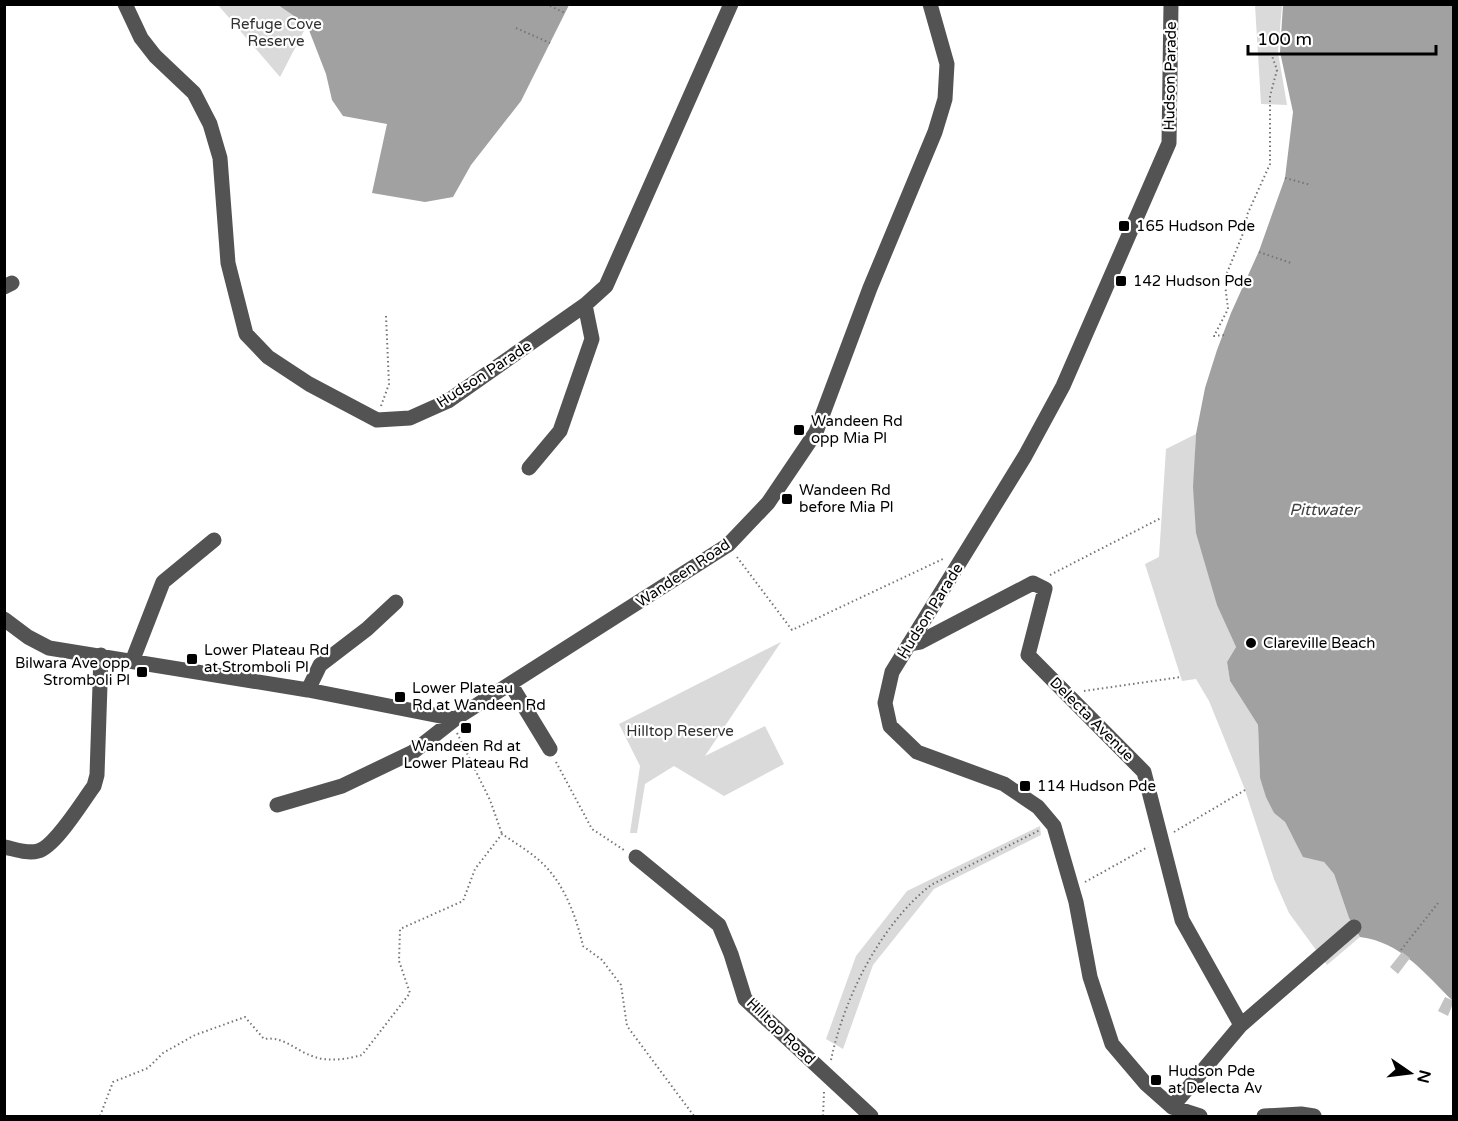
<svg xmlns="http://www.w3.org/2000/svg" width="1458" height="1121" viewBox="0 0 1458 1121" font-family="'Varela Round',sans-serif">
  <style>
    .green { fill: #dadada }
    .water { fill: #a1a1a1 }
    .building { fill: #c3c3c3 }
    .lines { fill: none; stroke-linecap: round; stroke-linejoin: round }
    .path { stroke: #757575; stroke-width: 2; stroke-dasharray: 1.5 3; stroke-linecap: butt }
    .minor { stroke: #535353; stroke-width: 15 }
    .poi-dot { fill: #000; stroke: #fff; stroke-width: 2 }
    .labels { text-anchor: middle; dominant-baseline: central; stroke-width: 4.5; stroke-linejoin: round; paint-order: stroke }
    .park-label { font-size: 15px; fill: #313131; stroke: #fff }
    .street-label { font-size: 15px; fill: #000; stroke: #fff }
    .poi-label { font-size: 15px; fill: #000; stroke: #fff; text-anchor: start }
    .water-label { font-size: 16px; font-style: italic; fill: #424242; stroke: #fff }
  </style>
  <rect width="100%" height="100%" fill="#fff"/>
  <!-- green -->
  <path class="green" d="M218 5H278L307 25 280 77Z
    M1255 5H1282L1278 52 1287 105 1261 104Z
    M1196 434C1192 517 1202 572 1236 647L1227 662 1230 681 1258 725 1260 778 1274 813 1285 822 1292 836 1324 862 1334 874 1349 918 1360 937 1327 965 1289 913 1274 879 1244 787 1209 701 1196 679 1182 681 1145 564 1159 557 1166 449Z
    M781 642 705 756 765 726 784 764 724 796 674 766 645 784 637 833H630L640 766 619 724Z
    M1040 826 1041 835 934 889 873 965 843 1049 826 1039 856 956 907 891Z"/>
  <!-- water -->
  <path class="water" d="M278 5H569L521 101 471 165 453 197 425 202 372 193 387 124 343 116 332 100 326 74 307 25Z
    M1283 5H1453V1001C1425 974 1401 942 1360 937L1349 918 1334 874 1324 862 1303 857 1285 822 1274 813 1266 797 1260 778 1258 725 1230 681 1227 662 1236 647 1217 605 1196 533 1193 487 1196 434 1205 388 1217 350 1231 313 1259 251 1285 178 1293 112 1280 52Z"/>
  <!-- building -->
  <path class="building" d="M1402 952 1410 958 1398 974 1390 967Z
    M1445 997 1454 1001 1448 1016 1438 1011Z"/>
  <g class="lines">
    <!-- path -->
    <path class="path" d="M546 4 565 13
      M516 28 550 43
      M1285 178 1311 185
      M1259 252 1291 263
      M1224 335 1214 336 1228 309 1225 284 1227 273 1246 226 1247 215 1270 164V96L1277 70 1272 56
      M381 406 389 384 386 316
      M737 557 792 630 945 558
      M1050 575 1161 518
      M1084 691 1181 677
      M457 733 490 800 502 834
      M556 762 592 829 624 850
      M1174 832 1245 790
      M1085 882 1148 847
      M1401 950 1438 903
      M831 1060C844 998 880 925 931 885L1040 830
      M100 1116 113 1082 148 1068 163 1053 195 1035 245 1017 264 1039C285 1036 295 1051 315 1057 329 1062 348 1059 362 1055L410 993 399 961 400 929 463 901 475 869 502 834C515 843 529 851 541 862 564 883 576 916 583 946L602 960 621 985 627 1026 694 1116
      M823 1116 824 1092"/>
    <!-- minor -->
    <path class="minor" d="M125 4 141 38 155 56 194 93 210 124 220 158 228 263 246 334 268 357 309 384 377 420 410 418 448 401 585 305 606 286 731 4
      M1171 4 1169 143 1063 386 1025 456 892 672 885 703 890 726 917 752 1004 784 1038 807 1054 826 1076 902 1090 977 1112 1044 1146 1084 1172 1107 1200 1116
      M4 287 12 283
      M529 468 560 431 592 339 585 305
      M4 619 28 637 49 648 308 690 455 719
      M909 644 920 642 1033 583 1045 589 1028 655 1144 772 1182 920 1241 1025 1354 927
      M133 659 163 582 214 540
      M511 685 550 749
      M308 690 320 665 367 629 396 602
      M277 805 342 786 413 752 455 719 728 545 768 503 816 432 870 288 935 132 945 99 947 64 930 4
      M4 847C15 849 27 854 38 851 55 847 82 802 94 786L97 775 101 655
      M636 857 719 925 731 954 745 999 871 1116
      M1172 1107 1241 1025
      M1264 1116 1301 1114 1314 1116"/>
  </g>
  <!-- markers -->
  <g class="poi-dot">
    <rect x="1118" y="220" width="12" height="12" rx="3"/>
    <rect x="1115" y="275" width="12" height="12" rx="3"/>
    <rect x="793" y="424" width="12" height="12" rx="3"/>
    <rect x="781" y="493" width="12" height="12" rx="3"/>
    <circle cx="1251" cy="643" r="6"/>
    <rect x="186" y="653" width="12" height="12" rx="3"/>
    <rect x="136" y="666" width="12" height="12" rx="3"/>
    <rect x="394" y="691" width="12" height="12" rx="3"/>
    <rect x="460" y="722" width="12" height="12" rx="3"/>
    <rect x="1019" y="780" width="12" height="12" rx="3"/>
    <rect x="1150" y="1074" width="12" height="12" rx="3"/>
  </g>
  <g class="labels">
    <!-- park labels -->
    <g class="park-label">
      <text x="276" y="24">Refuge Cove<tspan x="276" dy="17">Reserve</tspan></text>
      <text x="680" y="731">Hilltop Reserve</text>
    </g>
    <!-- street labels -->
    <g class="street-label">
      <text transform="translate(1170 76) rotate(-89)">Hudson Parade</text>
      <text transform="translate(484 374) rotate(-33)">Hudson Parade</text>
      <text transform="translate(683 573) rotate(-34)">Wandeen Road</text>
      <text transform="translate(930 611) rotate(-58)">Hudson Parade</text>
      <text transform="translate(1092 719) rotate(45)">Delecta Avenue</text>
      <text transform="translate(781 1031) rotate(44)">Hilltop Road</text>
    </g>
    <!-- poi labels -->
    <g class="poi-label">
      <text x="1136" y="226">165 Hudson Pde</text>
      <text x="1133" y="281">142 Hudson Pde</text>
      <text x="811" y="421">Wandeen Rd<tspan x="811" dy="17">opp Mia Pl</tspan></text>
      <text x="799" y="490">Wandeen Rd<tspan x="799" dy="17">before Mia Pl</tspan></text>
      <text x="1263" y="643">Clareville Beach</text>
      <text x="204" y="650">Lower Plateau Rd<tspan x="204" dy="17">at Stromboli Pl</tspan></text>
      <text x="130" y="663" text-anchor="end">Bilwara Ave opp<tspan x="130" dy="17">Stromboli Pl</tspan></text>
      <text x="412" y="688">Lower Plateau<tspan x="412" dy="17">Rd at Wandeen Rd</tspan></text>
      <text x="466" y="746" text-anchor="middle">Wandeen Rd at<tspan x="466" dy="17">Lower Plateau Rd</tspan></text>
      <text x="1037" y="786">114 Hudson Pde</text>
      <text x="1168" y="1071">Hudson Pde<tspan x="1168" dy="17">at Delecta Av</tspan></text>
    </g>
    <!-- water labels -->
    <g class="water-label">
      <text x="1324" y="510">Pittwater</text>
    </g>
  </g>
  <!-- border -->
  <rect width="1458" height="1121" fill="none" stroke="#000000" stroke-width="12"/>
  <!-- north arrow -->
  <g transform="translate(1410 1073) rotate(104)" stroke="#ffffff" stroke-width="4.5" paint-order="stroke">
  <path d="M0-4.5L10 22L0 15L-10 22Z" fill="#000000"/>
  <text y="-9" font-size="16" font-weight="bold" text-anchor="middle" fill="#000000">N</text>
  </g>
  <!-- scale -->
  <path d="M1248 45v9h188v-9" fill="none" stroke="#000000" stroke-width="3"/>
  <text x="1257" y="45" font-size="18" fill="#000000" stroke="#ffffff" stroke-width="4.5" paint-order="stroke">100 m</text>
</svg>
